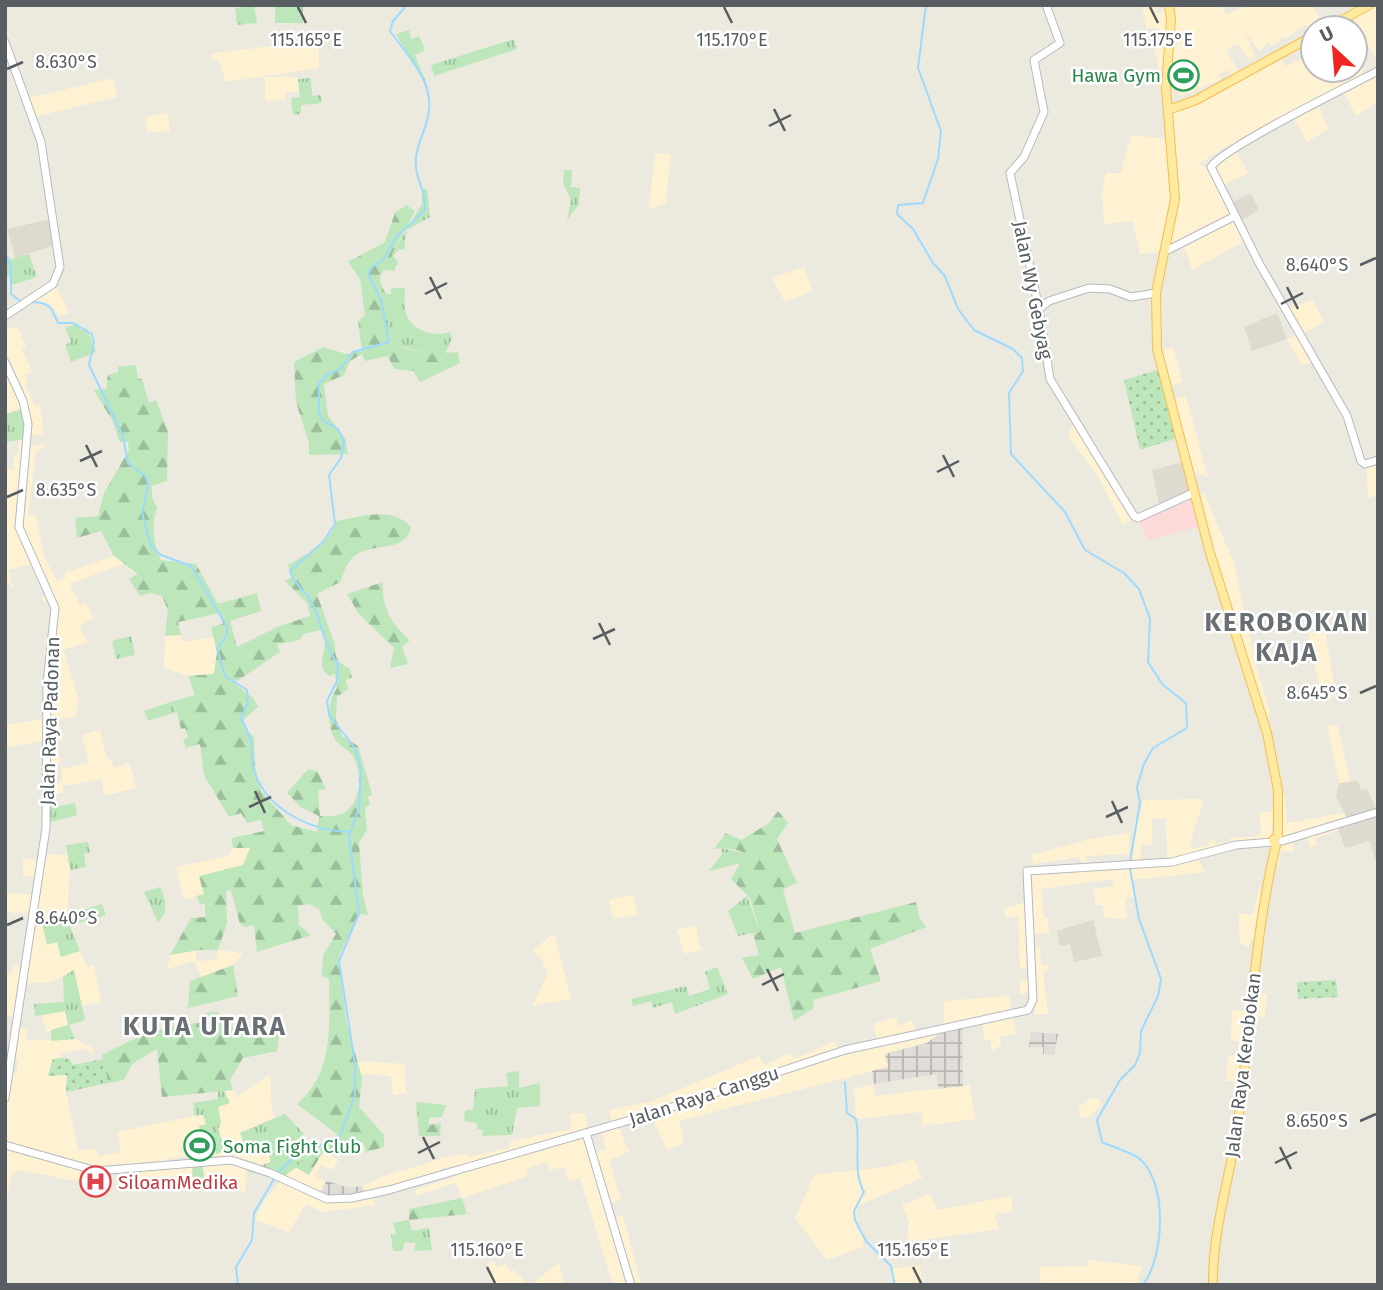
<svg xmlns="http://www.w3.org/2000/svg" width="1383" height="1290" viewBox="0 0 1383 1290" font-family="'Fira Sans',sans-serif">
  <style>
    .commercial { fill: #fff2d2; fill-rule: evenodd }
    .industrial { fill: url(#industrial-grid) }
    .education { fill: #dfdad0 }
    .medical { fill: #fcdad9 }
    .grass { fill: url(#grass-tufts) }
    .forest { fill: url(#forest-firs); fill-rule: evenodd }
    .park { fill: url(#park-dots) }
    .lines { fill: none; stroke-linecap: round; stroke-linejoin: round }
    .stream { stroke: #9ddaff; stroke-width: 2 }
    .secondary-casing { stroke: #b5babf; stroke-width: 9 }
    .primary-casing { stroke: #f7bd4e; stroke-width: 10 }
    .secondary { stroke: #fff; stroke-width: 7 }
    .primary { stroke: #ffeaa2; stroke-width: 8 }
    .ticks { fill: none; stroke: #585d61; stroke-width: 2.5 }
    .labels { text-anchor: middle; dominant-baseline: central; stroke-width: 5; stroke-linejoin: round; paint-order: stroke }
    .leisure-label { font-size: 19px; fill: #27864d; stroke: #fff; text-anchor: end }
    .street-label { font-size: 19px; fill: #585d61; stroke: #fff }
    .health-label { font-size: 19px; fill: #be3a42; stroke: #fff; text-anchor: start }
    .district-label { font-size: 26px; font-weight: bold; letter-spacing: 2px; fill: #696f73; stroke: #fff }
    .ticks-label { font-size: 18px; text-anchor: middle; fill: #585d61; stroke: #fff; stroke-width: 5; stroke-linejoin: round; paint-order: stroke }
  </style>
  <defs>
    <pattern id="industrial-grid" width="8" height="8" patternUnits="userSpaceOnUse" patternTransform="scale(1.75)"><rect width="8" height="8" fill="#e0dcd7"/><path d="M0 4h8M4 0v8" fill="none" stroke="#b8b6b2"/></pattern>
    <pattern id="grass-tufts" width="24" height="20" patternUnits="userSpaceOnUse" patternTransform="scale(1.75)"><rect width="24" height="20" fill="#bde6ba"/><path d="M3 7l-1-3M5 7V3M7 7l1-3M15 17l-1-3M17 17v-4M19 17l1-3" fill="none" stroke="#9cbe9b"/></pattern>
    <pattern id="forest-firs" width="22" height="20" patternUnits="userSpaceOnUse" patternTransform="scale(1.75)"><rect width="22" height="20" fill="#bde6ba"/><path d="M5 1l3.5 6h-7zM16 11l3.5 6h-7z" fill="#9cbe9b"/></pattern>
    <pattern id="park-dots" width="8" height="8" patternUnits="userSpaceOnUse" patternTransform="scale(1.75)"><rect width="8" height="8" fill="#bde6ba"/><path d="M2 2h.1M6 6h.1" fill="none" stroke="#9cbe9b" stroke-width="1.8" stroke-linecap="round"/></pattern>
  </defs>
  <rect width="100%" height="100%" fill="#ece9df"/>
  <!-- commercial -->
  <path class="commercial" d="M1142 5H1155L1157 13 1169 10 1168 5H1221L1226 15 1247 5H1313L1325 28H1313V33L1306 25 1285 39 1281 35V40L1271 46 1268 42 1259 51 1245 32 1255 57 1249 60 1238 44 1226 50 1238 70 1230 74 1228 70 1223 72 1219 74 1221 79 1180 97 1173 82 1163 79 1160 74 1155 53 1159 28 1146 29Z
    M1378 6V63L1352 17Z
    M271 46 318 47 319 68 226 82 218 59H211L210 55 217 53Z
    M1313 54V70H1355V58L1366 78 1378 71V102L1356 116 1344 92 1318 105 1328 129 1307 142 1294 118 1236 150 1248 173 1223 185 1248 239 1192 270 1185 249 1140 254 1133 221 1104 224 1102 191 1106 173H1121L1131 135 1166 139 1164 110 1229 85 1282 59 1285 66ZM1231 144 1236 150 1211 169 1198 164Z
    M265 77H298L299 91 285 92V100L265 101Z
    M113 78 117 97 31 118 25 99Z
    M168 113 170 131 147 132 145 117Z
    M655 153 671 154 666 203 649 210Z
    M804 267 812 291 785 302 772 278Z
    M56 286 69 313 60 316 48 302 40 306 34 297Z
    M1313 300 1324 322 1302 334 1318 362 1301 365 1287 339 1301 333 1287 309Z
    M17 326 26 347 22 349 32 371 25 375 28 383 25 385 35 406 39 405 42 419 43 434 31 436 32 446 44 444 43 449 36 450 28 515H36L44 556 57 581 66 577 65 573 114 556 125 563 70 584 80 606 86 603 94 618 79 626 88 642 64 650 78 699 76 717 58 719 63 740 57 741 61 763 57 764V769L50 770 51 783 62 782 61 769 89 763 82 735 100 730 107 759 110 758 114 768 129 763 136 788 104 796 101 779 63 786V793L49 795V762L51 739 5 748V725L49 718 53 651 62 650V640H53L55 619 51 599 43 602 41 598 49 595 41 577 36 578 31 564 8 570 13 586 10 587 5 574V470L14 469V455L19 454 18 441 26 439 23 409 5 414V331Z
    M1173 347 1183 382 1171 386 1162 350Z
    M1186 396 1208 477 1194 472 1188 461 1175 399Z
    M1075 421 1118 482 1137 517 1123 525 1100 480 1068 435Z
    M1378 457V495L1368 498 1366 462Z
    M1204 493 1234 563 1257 669 1271 714 1263 718 1205 525 1200 495Z
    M1325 630 1336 696 1322 700 1308 633Z
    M181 635 183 642 213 637 217 652 214 674 188 676 164 668 165 636Z
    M1327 725 1338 726 1350 782 1339 783Z
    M1279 795 1285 796 1287 823 1344 813 1348 820 1339 825V830L1316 838V845L1310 848 1306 835 1293 840 1294 851H1281L1279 865 1270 864 1278 844 1280 823 1272 822 1271 840 1261 846 1231 850 1230 838 1256 837 1261 833 1259 812 1280 811Z
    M1204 799 1191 840 1192 849 1209 845V841L1214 839 1216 844 1221 842 1223 852 1199 860 1205 872 1132 880 1134 897 1125 898 1127 919 1104 918 1103 905H1095L1094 889 1114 886 1113 879 1041 889 1044 918H1048L1049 933 1031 935V947H1040L1041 965H1048L1049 970 1043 973 1048 1014H1035L1034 991 1020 994V981L1030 979 1029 968 1020 969 1018 916 1006 918 1004 908 1028 902 1025 875 1081 864 1079 857 1033 864 1032 855 1090 839 1130 833 1129 854 1086 856 1087 864 1132 861 1133 836 1143 800ZM1166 818 1167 865H1141V844L1152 845V819Z
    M250 847 243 865 199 877 204 894 184 900 176 867 228 856 233 848Z
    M43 854 68 855 70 870 67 917 43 923 47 944 58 942 61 956 80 951 87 967 94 965 101 1002 82 1006 73 970 51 982 22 984 17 1017 5 1016V973L12 974 13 965H19V974H24L30 913 5 912V893L36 895 40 877 23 876V859L42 860Z
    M1259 889 1268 891 1264 942 1250 940 1249 947 1240 944 1238 914H1253Z
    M633 895 638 915 613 919 609 900Z
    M696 925 701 950 684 954 677 930Z
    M554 934 571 999 532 1006 548 973 541 958 532 950Z
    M196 950V961L216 960 218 950 243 953 233 965 201 978 195 961 167 969 170 955Z
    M1267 994 1265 1017 1251 1018 1241 1101 1235 1100 1236 1082 1226 1081 1229 1055H1238L1239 1042 1231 1040 1232 1010 1251 1012 1252 995Z
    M1009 996 1016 1034 1000 1036 1001 1045 991 1052V1040L985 1041 982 1023 944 1030 927 1043 886 1053 888 1067 679 1121 684 1143 667 1150 651 1115 618 1126 629 1152 609 1160 621 1200 607 1204 610 1218 623 1215 641 1285H613L580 1178 568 1181 565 1167 549 1170 547 1162 526 1169 528 1176 462 1198 456 1183 416 1196 415 1190 455 1177 456 1173 467 1164 441 1168 443 1177 372 1197 376 1205 322 1212 306 1204 289 1232 255 1220 264 1201 282 1179 295 1167 309 1175 323 1152 338 1160 333 1170 321 1165 315 1177 326 1181 318 1198H364L362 1186 384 1176 447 1157 468 1153 469 1157 509 1148 511 1141 571 1129 570 1114 585 1113 593 1153 606 1149 601 1131 613 1127 609 1110 652 1101 759 1056 764 1065 790 1053 794 1059 835 1041 841 1056 879 1045 873 1024 896 1017 898 1026 912 1020 917 1034 944 1029V1001Z
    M64 1011 69 1025 47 1032 42 1016Z
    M19 1029H27V1040L75 1039 94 1049 92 1054 85 1048 59 1054 60 1058 53 1059 48 1075H68L66 1092 78 1151 96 1148 98 1156 121 1152 117 1132 203 1114 206 1124 202 1133 210 1131 216 1153 218 1107 230 1102 224 1091 233 1090 237 1097 270 1074 272 1113 275 1117 240 1133 243 1146 251 1157 248 1148 264 1142 271 1162 246 1171V1193L220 1182V1177L205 1180 202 1163 214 1161 212 1152 167 1159 168 1168 192 1165 193 1181 187 1182 185 1191 165 1187H121L124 1172 87 1168 81 1182 19 1170 12 1176 5 1209V1070L17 1073 18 1059H11Z
    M356 1061 405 1064 406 1093 393 1095 391 1076 360 1074Z
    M873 1084 876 1096 970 1085 975 1119 923 1126 921 1112 856 1119 854 1089Z
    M1090 1098H1097L1103 1104 1089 1117 1080 1118 1078 1108Z
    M914 1159 922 1178 857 1206 856 1229 864 1232 863 1247 827 1260 795 1218 814 1175 885 1167Z
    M930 1194 937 1210 1011 1196 1013 1211 995 1215 999 1229 907 1242 909 1221 902 1205Z
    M1089 1260 1142 1266 1136 1285H1041L1039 1267 1087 1266Z
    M494 1261 497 1268 506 1264 510 1272 515 1270 528 1285H492L487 1264Z
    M559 1263 564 1285H530Z
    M920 1265 922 1285H893L891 1269Z"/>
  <!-- industrial -->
  <path class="industrial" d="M962 1026 963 1086 938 1089 937 1074 873 1084 872 1071 888 1067 885 1054 927 1043 944 1030Z
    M1031 1032 1058 1034 1054 1055 1043 1054V1047H1029Z
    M326 1181 350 1188 362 1186 365 1199 328 1202 318 1199Z"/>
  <!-- education -->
  <path class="education" d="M1251 193 1259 210 1240 221 1231 203Z
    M51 219 55 245 15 258 7 229Z
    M1277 313 1287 339 1252 351 1244 327Z
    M1188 461 1200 495 1160 508 1152 470Z
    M1358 781 1361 790 1367 789 1378 812V868L1370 841 1345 848 1339 830V825L1348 820 1336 796 1339 783Z
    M1093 920 1102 956 1074 962 1070 944 1060 946 1057 931Z"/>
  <!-- medical -->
  <path class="medical" d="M1200 495 1205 525 1148 540 1137 517Z"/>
  <!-- grass -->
  <path class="grass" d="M254 5 257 23 237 25 235 8Z
    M275 5H303V23H275Z
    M409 30 411 39 419 36 425 50 415 55 429 90 396 34Z
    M514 39 517 49 434 76 431 65Z
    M311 78 312 96 321 95 322 103 301 105V114L293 115 291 98 300 97 298 79Z
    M564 170H572L571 187 580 188 579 204 567 220 571 200 563 183Z
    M422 188 427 189 430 217 407 230 404 250 399 249 393 256 398 262 394 271 382 270 422 204Z
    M29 254 37 277 12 285 9 276 5 277V261Z
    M380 285 387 294H391L392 288H405C405 295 404 304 405 310 409 330 433 338 450 332L452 338 445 354H428L395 345 387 331Z
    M78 323 81 330 87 328 96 352 71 362 65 345 71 342 65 328Z
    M23 409 27 439 5 442V414Z
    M131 636 135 655 116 659 112 641Z
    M174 701 176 712 148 721 144 711Z
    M75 803 77 815 48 823V808Z
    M88 842 90 853 84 854 86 867 70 870 66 845Z
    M721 848 746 853 752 860 709 871 722 854Z
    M160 887C166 899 169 912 158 922L144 892Z
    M747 896 760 932 738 936 728 911Z
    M102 904 106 915 70 926 80 951 61 957 57 942 47 945 42 923Z
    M717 967 728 994 675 1014 672 1002 653 1008 651 1001 633 1006 631 999 686 986 689 996 710 989 705 972Z
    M74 970 85 1020 69 1025 75 1039 51 1041V1030L68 1025 65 1011 35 1016 34 1004 64 1002 63 977Z
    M519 1071V1088L540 1083V1106L517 1108 512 1135 482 1136 483 1130 477 1129V1123L464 1121 465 1110H473L475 1089 508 1086 506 1073Z
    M218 1091H224L230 1103 218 1107 221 1122 218 1129 226 1151 216 1154 210 1131 201 1133 199 1126 206 1124 203 1115 195 1116 193 1103 218 1099Z
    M285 1114 304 1134 295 1141 309 1156 282 1179 246 1171 271 1162 264 1142 246 1149 240 1133Z
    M202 1163 205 1180 220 1177 216 1189 187 1191 186 1182 193 1181 192 1165Z
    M409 1220 412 1231 429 1228 432 1250 414 1251 416 1243 405 1242 402 1251H393L391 1235 396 1233 393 1223Z"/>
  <!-- forest -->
  <path class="forest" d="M406 205 415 211 380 276 387 331 395 345 410 350 428 354 458 352 460 363 420 382 414 371 394 369 388 356 365 361 362 354 350 361 344 375 324 384 328 416 345 438 348 454 309 455V443L296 402 294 362 323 347 346 354 362 351 358 321 365 315 360 279 348 262 385 242 395 213Z
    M136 365 138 379H142L149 403 156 400 168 432 167 481 152 486V497L157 508C151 526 153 543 161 560L196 564 218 604 257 593 261 611 230 621 237 647 277 627 310 616 307 603 285 581 292 577 288 565C308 553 329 545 336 521 361 517 391 505 411 527 405 557 366 538 349 562 345 567 343 576 340 582L317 594 335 645C334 659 339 663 350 669L352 678 346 680 348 689 337 697 336 720 342 736 358 746 372 794 368 797 370 805 365 807 367 830 359 843 363 895 368 915 360 914 339 955 346 1021 362 1078 359 1107 384 1135V1147L366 1152 363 1142 331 1156 323 1152 309 1175 295 1167 338 1135 297 1104C335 1072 329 1024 329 979L322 976 323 955 336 934 323 920 319 909 309 904 298 906 299 925 311 935 257 952 254 925 245 927 240 924 231 890 226 891 227 923 218 950H199L170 955 191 918 205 917V903L200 905 197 896 204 894 199 876 243 865 250 848H233L232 838 264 831 261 820 247 823 241 813 229 817 204 775 200 744 186 748 183 740 188 737 185 728 181 729 174 701 195 695 188 676 214 674 217 652 211 627 223 624 220 613 178 622 181 635 165 636 168 610 162 596 150 593 140 596 129 579 138 574 114 556 101 531 77 538 75 518 98 516 104 493 129 450 128 442H120L112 420 94 390 106 389 108 375 118 372V367ZM321 630C333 646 312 663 329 676L335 674 337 688C327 703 326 725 336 741 342 748 351 750 355 760 362 777 361 805 342 814 336 817 326 816 320 816L318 790 326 789 318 772 308 769 287 793 302 808 319 816 317 832 291 825 261 791 255 766 254 737 246 730 243 720 258 707 253 698 234 683 280 652 277 644 300 640 303 634Z
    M383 582C381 607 392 625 410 640L402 647 408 664 390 668 394 648 359 614 347 594Z
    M778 811 788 823 777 839 797 883 783 889 795 933 916 902 919 917 926 927 870 949 881 981 813 1000 814 1008 794 1021 781 967 753 979 742 958 759 955 753 934 760 932 750 898 731 879 740 863 751 859C742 848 728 848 714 849L726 833 741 840 768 824Z
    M233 965 238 996 188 1008 190 981Z
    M218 1012 223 1028 252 1024 256 1038 279 1034 277 1051 243 1058 230 1080 233 1090 162 1097 157 1049 132 1064 124 1080 108 1083 102 1055C144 1033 157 1027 206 1022L205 1013Z
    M416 1102 446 1105 442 1117 429 1118V1125L441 1123 440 1136H419Z
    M462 1198 467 1214 409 1220V1209Z"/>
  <!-- park -->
  <path class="park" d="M1167 367 1183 436 1140 450 1124 380Z
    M1336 980 1338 997 1298 999 1297 982Z
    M60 1058 70 1059 73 1065 103 1059 108 1083 66 1092 67 1075 48 1076 53 1059Z"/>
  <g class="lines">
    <!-- stream -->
    <path class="stream" d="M926 5 918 68 941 131 938 159 923 203 898 205 897 214 913 229 933 263 945 276 958 309 974 330 1013 349 1022 358 1023 371 1009 393 1011 454 1065 512 1085 550 1124 573 1139 589 1150 619 1148 662 1163 685 1186 703 1187 728 1153 748 1144 764 1137 787 1140 803 1130 862
      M5 252 11 266V294L20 301
      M33 302C52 303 51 309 58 323H73L92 334 94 342 89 365 123 436 128 463 146 477 148 484 142 513 151 546 161 555 191 566 227 627V635L217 649 225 676 247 690 248 703 241 718C245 726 250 735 251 743 253 753 251 761 254 771 267 810 311 831 350 832
      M1130 868 1139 919 1161 979 1158 996 1141 1031 1140 1053 1135 1065 1120 1080 1097 1120 1102 1142C1112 1147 1134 1153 1141 1160 1168 1185 1164 1257 1143 1285
      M845 1082 847 1113 856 1119C861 1144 852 1170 864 1192L854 1211 855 1220 866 1241 891 1266 895 1285
      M276 1174 292 1159 340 1136 355 1095V1064L339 961 359 913 349 836 359 808 361 770 355 748 329 715 327 701 337 681 338 664C324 647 322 623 312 603 306 590 294 586 290 571L323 542 335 524 329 475 341 458 344 441 338 429 323 421 319 413V383L328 374 340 369 353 352 389 342 381 300 368 274 372 267 383 260 396 237 425 210C426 187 414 180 416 158 417 143 425 132 428 117 436 84 409 57 390 31L393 21 407 5
      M238 1285 236 1267 252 1240 254 1213 274 1179"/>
    <defs>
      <path id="secondary" d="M1046 5 1060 43 1034 60 1044 112 1024 157 1010 173 1039 309 1050 379 1134 516 1138 518 1193 493
        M5 42 41 142 60 267 53 284 5 316
        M1378 71C1349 86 1224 147 1211 167L1259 263 1347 416 1361 461 1365 464 1378 460
        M1166 251 1235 216
        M1039 309 1049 301 1089 288 1110 289 1131 297 1156 293
        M5 362 23 401 28 424 19 527 55 608 47 683 46 828 5 1098
        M1282 841 1378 812
        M586 1133 631 1285
        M5 1145 97 1171 231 1160 270 1173 327 1199 352 1198 389 1190 651 1114 845 1050 1028 1010 1033 1000 1027 871 1172 862 1236 845 1273 842"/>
      <path id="primary" d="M1169 5 1171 19 1166 88 1175 199 1156 293 1157 349 1210 553 1267 733 1278 790V836L1273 840 1276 845C1254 936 1251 1028 1238 1121 1231 1175 1212 1230 1213 1285
        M1328 28 1369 5
        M1168 110 1196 100 1313 36"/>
    </defs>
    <!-- secondary casing -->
    <use href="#secondary" class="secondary-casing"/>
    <!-- primary casing -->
    <use href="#primary" class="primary-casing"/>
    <!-- secondary -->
    <use href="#secondary" class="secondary"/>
    <!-- primary -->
    <use href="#primary" class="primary"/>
  </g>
  <!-- ticks -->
  <path class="ticks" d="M298 7 306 23M724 7 732 23M1150 7 1158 23M7 69 23 62M774 109 785 131M769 126 791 115M1360 265 1376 258M430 277 441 299M1287 287 1298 309M425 294 447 283M1281 304 1303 293M86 445 97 467M943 455 954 477M80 461 102 451M937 472 959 461M7 497 23 490M599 623 610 645M593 639 615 629M1360 693 1376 686M255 791 265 813M1112 801 1122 823M249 807 271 797M1106 817 1128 807M7 925 23 918M767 969 778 991M762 985 784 974M1360 1121 1376 1114M423 1137 434 1159M1280 1147 1291 1169M418 1153 440 1142M1275 1163 1297 1152M487 1267 495 1283M913 1267 921 1283"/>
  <!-- icons -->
  <defs>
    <symbol id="stadium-ring" viewBox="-11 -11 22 22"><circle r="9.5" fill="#fff" stroke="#2e9e5b" stroke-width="1.5"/><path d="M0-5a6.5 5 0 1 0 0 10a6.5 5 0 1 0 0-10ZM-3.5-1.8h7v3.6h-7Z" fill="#2e9e5b"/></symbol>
    <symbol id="hospital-ring" viewBox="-11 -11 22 22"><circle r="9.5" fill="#fff" stroke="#e0444e" stroke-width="1.5"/><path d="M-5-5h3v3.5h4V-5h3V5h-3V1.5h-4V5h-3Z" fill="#e0444e"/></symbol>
  </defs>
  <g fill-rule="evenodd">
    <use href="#stadium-ring" x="1166" y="58" width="35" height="35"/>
    <use href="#stadium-ring" x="182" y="1128" width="35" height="35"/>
    <use href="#hospital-ring" x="78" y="1164" width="35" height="35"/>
  </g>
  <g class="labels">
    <!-- leisure labels -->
    <g class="leisure-label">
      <text x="1161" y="75">Hawa Gym</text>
      <text x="223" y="1146" text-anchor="start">Soma Fight Club</text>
    </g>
    <!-- street labels -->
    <g class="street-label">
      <text transform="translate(1033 290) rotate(79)">Jalan Wy Gebyag</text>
      <text transform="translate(50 721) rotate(-88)">Jalan Raya Padonan</text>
      <text transform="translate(1243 1065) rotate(-83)">Jalan Raya Kerobokan</text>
      <text transform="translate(704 1096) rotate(-18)">Jalan Raya Canggu</text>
    </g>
    <!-- health labels -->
    <g class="health-label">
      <text x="118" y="1182">SiloamMedika</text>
    </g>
    <!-- district labels -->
    <g class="district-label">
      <text x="1287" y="622">KEROBOKAN<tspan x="1287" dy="30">KAJA</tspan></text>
      <text x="205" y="1026">KUTA UTARA</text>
    </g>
  </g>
  <g class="ticks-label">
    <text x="306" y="46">115.165°E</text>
    <text x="732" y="46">115.170°E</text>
    <text x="1158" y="46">115.175°E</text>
    <text x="66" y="68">8.630°S</text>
    <text x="1317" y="271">8.640°S</text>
    <text x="66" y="496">8.635°S</text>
    <text x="1317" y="699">8.645°S</text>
    <text x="66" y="924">8.640°S</text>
    <text x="1317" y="1127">8.650°S</text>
    <text x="487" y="1256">115.160°E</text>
    <text x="913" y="1256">115.165°E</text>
  </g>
  <!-- border -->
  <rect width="1383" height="1290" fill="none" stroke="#585d61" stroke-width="14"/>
  <!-- north arrow -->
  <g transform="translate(1334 49) rotate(334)"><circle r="33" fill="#ffffff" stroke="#bcbec0" stroke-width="2"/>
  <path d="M0-5L12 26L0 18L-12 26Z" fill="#f02522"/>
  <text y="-10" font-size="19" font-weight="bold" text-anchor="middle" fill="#585d61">U</text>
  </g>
</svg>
